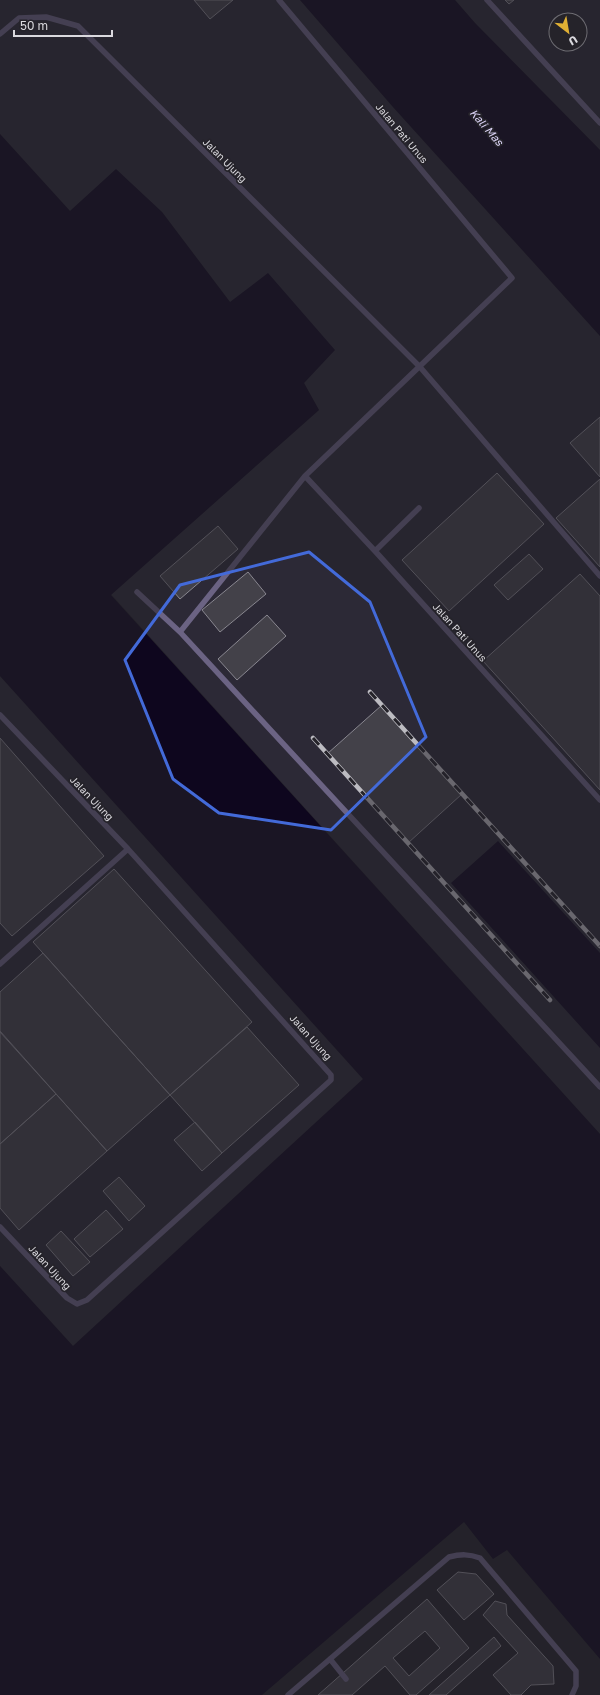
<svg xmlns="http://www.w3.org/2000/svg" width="600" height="1695" viewBox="0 0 600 1695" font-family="'Golos Text',sans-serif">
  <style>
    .built { fill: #2c2936; fill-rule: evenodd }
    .water { fill: #0e061e }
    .building { fill: #434149; stroke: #898790; fill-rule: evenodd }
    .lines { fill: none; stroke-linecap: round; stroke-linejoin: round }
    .lane { stroke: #6b6383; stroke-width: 5.5 }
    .rail-casing { stroke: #bcbbc1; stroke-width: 4.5 }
    .rail { stroke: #25232a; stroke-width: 3; stroke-dasharray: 9; stroke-linecap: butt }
    .marked { fill: none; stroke: #436ad9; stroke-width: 3; stroke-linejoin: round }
    .labels { text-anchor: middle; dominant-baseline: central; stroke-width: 3.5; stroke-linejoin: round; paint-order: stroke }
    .street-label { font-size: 10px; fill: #dad9de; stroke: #25232a }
    .water-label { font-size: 11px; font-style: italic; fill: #dcd4f7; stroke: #25232a }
  </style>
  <rect width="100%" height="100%" fill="#25232a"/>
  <!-- built -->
  <path class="built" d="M0 0H300L393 107 600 336V1134L111 594 319 410 304 383 334 350 230 302 162 212 116 170 70 211 0 134Z
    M455 0H600V150L475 23ZM556 20H580V44H556Z
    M0 676 363 1079 73 1346 0 1266Z"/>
  <!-- water -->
  <path class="water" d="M300 0H455L475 23 600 150V336L393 107Z
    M0 134 70 211 116 169 162 212 230 302 268 273 335 350 304 383 319 410 111 595 600 1134V1659L507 1550 493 1559 464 1522 262 1695H0V1266L73 1346 363 1079 0 676Z
    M498 841 600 953V1048L451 883Z"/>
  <!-- building -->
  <path class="building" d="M194 0H233L210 19Z
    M505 0H514L509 4Z
    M600 417V477L570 443Z
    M497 473 544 524 449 611 402 560Z
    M600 479V567L556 518Z
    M218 526 238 549 180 599 160 576Z
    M529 554 543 569 508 600 494 585Z
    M248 572 266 594 220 632 202 610Z
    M580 574 600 596V790L483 661Z
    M267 615 286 636 237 680 218 659Z
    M382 705 462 794 408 843 327 754Z
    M0 738 104 856 12 936 0 923Z
    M114 869 252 1022 170 1095 33 942Z
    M43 953 170 1095 107 1151 0 1031V992Z
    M247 1027 299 1085 222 1153 170 1095Z
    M0 1032 56 1094 0 1144Z
    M56 1094 107 1151 19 1230 0 1208V1144Z
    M195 1122 222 1153 202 1171 174 1140Z
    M119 1177 145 1206 129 1221 103 1191Z
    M106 1210 123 1229 90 1257 74 1239Z
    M61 1231 90 1262 73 1276 46 1245Z
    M458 1572 476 1574 494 1594 464 1620 437 1590Z
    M427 1599 469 1648 416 1695H410L385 1666 352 1695H318ZM425 1631 440 1648 409 1676 393 1658Z
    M495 1601 506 1604 507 1615 553 1666 554 1684 531 1685 521 1695H511L493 1675 518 1653 483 1615Z
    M494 1637 501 1646 446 1695H429Z"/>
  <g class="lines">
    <!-- lane -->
    <path class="lane" d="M279 0 512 278 305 476 180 632 600 1087
      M487 0 600 123
      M0 34 19 18 46 17 78 26 420 367 600 576
      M305 476 375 551 600 800
      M375 551 419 508
      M137 592 180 632
      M0 715 128 849 331 1075V1080L87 1300 77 1304 67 1298 0 1227
      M0 964 128 849
      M330 1659 346 1679
      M288 1695 449 1557C461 1554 469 1554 480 1558L576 1671V1686L572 1695"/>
    <defs>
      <path id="rail" d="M370 692 600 946
        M313 738 550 1000"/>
    </defs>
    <!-- rail casing -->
    <use href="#rail" class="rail-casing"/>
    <!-- rail -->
    <use href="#rail" class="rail"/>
  </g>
  <!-- marked area -->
  <path d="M0 0H600V1695H0ZM309 552 370 602 426 737 331 830 219 813 173 779 125 660 180 585Z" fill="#25232a" fill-opacity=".55" fill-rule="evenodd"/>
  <path class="marked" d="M309 552 370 602 426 737 331 830 219 813 173 779 125 660 180 585Z"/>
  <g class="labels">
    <!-- street labels -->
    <g class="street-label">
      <text transform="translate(402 133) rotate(50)">Jalan Pati Unus</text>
      <text transform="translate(225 160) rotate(45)">Jalan Ujung</text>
      <text transform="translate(460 632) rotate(48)">Jalan Pati Unus</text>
      <text transform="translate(92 798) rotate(46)">Jalan Ujung</text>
      <text transform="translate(311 1037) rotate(48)">Jalan Ujung</text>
      <text transform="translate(50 1267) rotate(47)">Jalan Ujung</text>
    </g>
    <!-- water labels -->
    <g class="water-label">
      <text transform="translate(487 127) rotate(49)">Kali Mas</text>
    </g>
  </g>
  <!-- north arrow -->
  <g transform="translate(568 32) rotate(149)"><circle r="19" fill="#25232a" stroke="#6d6c72"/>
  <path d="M0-3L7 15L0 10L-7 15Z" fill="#e0b034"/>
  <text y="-6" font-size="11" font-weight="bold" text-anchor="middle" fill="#dad9de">U</text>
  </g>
  <!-- scale -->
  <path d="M14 30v6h98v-6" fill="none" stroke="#dad9de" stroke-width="2"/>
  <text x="20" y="30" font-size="12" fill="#dad9de" stroke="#25232a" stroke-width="3" paint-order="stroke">50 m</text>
</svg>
